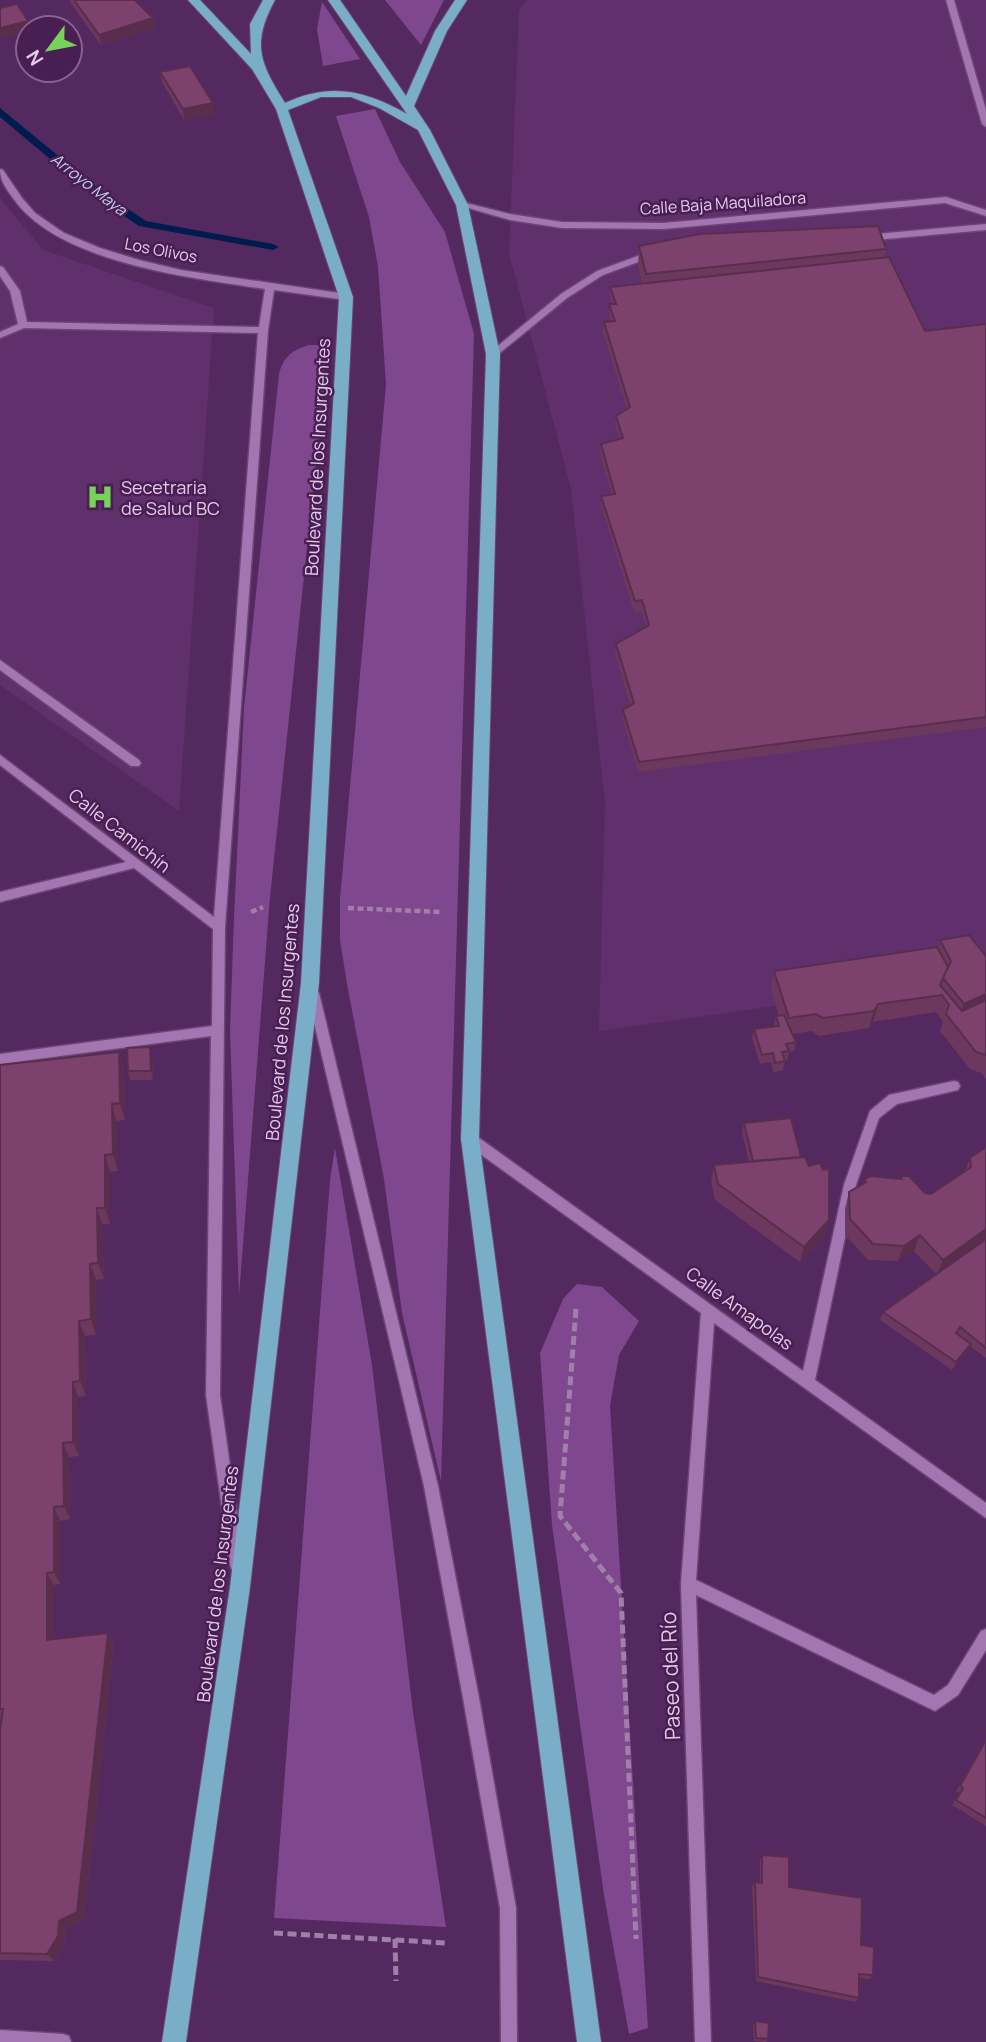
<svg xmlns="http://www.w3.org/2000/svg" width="986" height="2042" viewBox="0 0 986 2042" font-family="Manrope,sans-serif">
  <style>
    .built { fill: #60306d }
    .green { fill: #7f478e }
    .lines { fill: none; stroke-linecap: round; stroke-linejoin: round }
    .stream { fill: #001b4d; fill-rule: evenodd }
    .minor-casing { stroke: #6b4675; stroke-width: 3 }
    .major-casing { stroke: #6b4675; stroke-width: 2 }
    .path-far1 { stroke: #a07fa9; stroke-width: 4.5; stroke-dasharray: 6 3.5; stroke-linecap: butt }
    .path { stroke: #a07fa9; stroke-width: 5; stroke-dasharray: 9 4.5; stroke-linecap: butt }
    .minor { fill: #a476b1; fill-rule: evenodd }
    .major { fill: #7aadc7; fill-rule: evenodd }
    .wall { fill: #6c385e }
    .shaded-wall { fill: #582e4c }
    .building { fill: #7d416d; stroke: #582e4c; stroke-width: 2 }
    .labels { text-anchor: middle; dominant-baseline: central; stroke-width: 5; stroke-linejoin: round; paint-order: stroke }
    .far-water-label { font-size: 16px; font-style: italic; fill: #c1d2ea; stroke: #481e53 }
    .far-street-label { font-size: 16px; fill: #e4cbeb; stroke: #481e53 }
    .street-label { font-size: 18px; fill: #e4cbeb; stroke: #481e53 }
    .poi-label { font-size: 18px; fill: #e4cbeb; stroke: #481e53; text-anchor: start }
    .near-street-label { font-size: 21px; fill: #e4cbeb; stroke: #481e53 }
  </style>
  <rect width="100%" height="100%" fill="#53295f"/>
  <!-- built -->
  <path class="built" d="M527 0H986V998L970 978 599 1031 605 803 571 489 509 253 519 11Z
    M0 198 43 250 214 308 179 811 0 685Z"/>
  <!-- green -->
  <path class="green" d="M385 0H444L421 45Z
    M322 2 360 59 323 66 317 29Z
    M375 109 400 162 445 232 474 334 441 1481 402 1313 384 1179 347 984 340 940V899L386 384 378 267 369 217 336 116Z
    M309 345H322L325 378 270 897 239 1296 230 1030 234 918 244 708 279 374C284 356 291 351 309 345Z
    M335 1148 372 1365 413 1712 446 1927 274 1918 330 1180Z
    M577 1284 602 1287 639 1321 619 1355 610 1406 648 2028 629 2034 604 1895 552 1525 540 1353 563 1299Z"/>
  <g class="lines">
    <!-- stream -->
    <path class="stream" d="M0 108 101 191 146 221 273 244 279 247 273 250 139 226 93 195 0 117Z"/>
    <defs>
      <path id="minor" d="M946 0H954L986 110V127L982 124Z
        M0 169 3 170 22 198 35 213 64 233 100 248 139 260 181 270 346 294 351 297 346 300 274 290 268 330 225 927 220 1395 244 1565 242 1570 237 1572 232 1570 230 1565 206 1395 211 1036 0 1064V1054L212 1026 213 929 134 868 0 902V892L126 862 0 765V755L214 917 258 333 24 328 0 338V332L18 324 10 291 0 276V266L3 267 20 291 27 322 259 327 265 289C192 278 58 263 13 198 6 188 0 181 0 169Z
        M946 197 986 210V216L945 203 664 229 562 228 510 220 458 205 462 202 510 214 562 222 664 223Z
        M986 224V230L865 241 861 238 865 235Z
        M654 250 658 253 657 255 603 275 567 298 496 356H490L488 354 561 294 597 271Z
        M0 660 139 760 141 763 139 766H131L0 670Z
        M313 988 317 990 319 993 438 1486 479 1698 516 1908 517 2042H501L500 1908 463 1698 424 1486 307 993 309 990Z
        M954 1081 958 1082 960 1086 958 1090 897 1104 879 1118 856 1185 815 1380 986 1503V1518L714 1323 696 1580 934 1695 948 1685 981 1631 986 1629V1650L958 1695 935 1711 696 1595 711 2042H695L681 1584 701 1313 465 1143 464 1139 465 1135 470 1134 475 1135 803 1371 844 1185 870 1111 889 1095Z
        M0 2030 63 2034 69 2036 71 2042H0Z"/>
      <path id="major" d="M188 0H200L251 54 250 24 263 0H275C251 44 260 63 285 103 329 82 366 90 407 114L328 0H340L406 96 435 31 455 0H467L447 31 414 106 430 130 468 205 500 354 479 1139 601 2042H577L461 1139 486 354 456 205 418 130 379 108 351 97H321L288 110 353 297 319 983 250 1587 186 2042H162L230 1587 301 983 339 297 276 109 252 69Z"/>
    </defs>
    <!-- minor casing -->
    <use href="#minor" class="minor-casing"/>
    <!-- major casing -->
    <use href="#major" class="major-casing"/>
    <!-- path-far1 -->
    <path class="path-far1" d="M348 908 441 912
      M251 912 263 907"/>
    <!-- path -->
    <path class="path" d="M576 1309 560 1516 621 1593 636 1939
      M274 1933 446 1943
      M395 1939 396 1981"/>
    <!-- minor -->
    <use href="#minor" class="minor"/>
    <!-- major -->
    <use href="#major" class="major"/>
  </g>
  <!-- wall -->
  <path class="wall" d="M70 0H135L153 18 155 28 101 45 70 2Z
    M160 72 213 103 214 114 184 120 162 82Z
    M639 246 886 249 884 257 925 331 986 324V727L638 772 623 720V710L630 705 615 655 616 644 646 627 641 611 634 612 601 506V496L612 494 600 455 601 444 620 439 615 426 616 416 627 409 603 333 604 322 611 321 609 315V304H612L610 298V287L642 284 638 266Z
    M940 940 986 956V1079L981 1073 970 1069 940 1031 943 1022 936 1012 873 1022 869 1028 819 1036 812 1031 793 1034 796 1042 794 1051 789 1052 787 1060 785 1061 783 1070 773 1072 771 1062 760 1064 752 1038 754 1029 774 1027 776 1016H779L771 988 774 971 938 947Z
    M119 1052 124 1070 125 1120 116 1121 118 1171 110 1172V1224H102L104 1279 96 1280V1335L85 1336 86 1396 78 1397 79 1456 69 1457 70 1519 60 1521V1584L54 1585V1640L108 1633 114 1645 84 1920 66 1929 65 1944 54 1961 0 1960V1065Z
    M152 1056 153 1080H130L128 1071Z
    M744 1123 801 1157 829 1220 824 1236 800 1262 715 1200 711 1181 714 1165 749 1162 742 1132Z
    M986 1147V1358L970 1346 967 1352 952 1370 880 1320 883 1312 936 1274 914 1251 898 1261 868 1260 845 1235V1209L849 1192 863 1184 864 1180 900 1179 901 1176 925 1193 931 1194 965 1171 970 1158Z
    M986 1738V1826L952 1805 959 1793 956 1791Z
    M762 1855 789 1887 861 1945 873 1975 870 1979 859 1978V1998L855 2002 756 1981 752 1887 755 1882 760 1883V1860Z
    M755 2021 768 2039 766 2042 754 2041 753 2025Z"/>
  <!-- shaded-wall -->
  <path class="shaded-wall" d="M153 18 155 28 101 45 99 35Z
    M28 21 30 28H28V32L0 39V28Z
    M213 103 214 114 184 120 183 109Z
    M986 994V1014L957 1028 964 1004Z
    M878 1004 873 1022 869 1028 874 1011Z
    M150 1047 152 1056 153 1080 151 1071Z
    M119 1052 124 1070 125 1120 120 1103Z
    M112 1104 116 1121 118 1171 113 1154Z
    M105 1155 110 1172V1224L105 1208Z
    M97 1208 102 1224 104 1279 98 1263Z
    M829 1220 824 1236 800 1262 804 1247Z
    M986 1229V1241L937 1275 943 1260Z
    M920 1235 914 1251 898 1261 904 1246Z
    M90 1264 96 1280V1335L91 1319Z
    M79 1321 85 1336 86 1396 80 1381Z
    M971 1344 967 1352 952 1370 956 1362Z
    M73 1382 78 1397 79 1456 73 1442Z
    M63 1443 69 1457 70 1519 64 1506Z
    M54 1507 60 1521V1584L54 1572Z
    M47 1573 54 1585V1652L47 1640Z
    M108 1633 114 1645 84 1920 66 1929 65 1944 54 1961 47 1954Z"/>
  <!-- building -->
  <path class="building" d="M74 0H135L153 18 99 35Z
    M17 4 28 21 0 28V8Z
    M190 66 213 103 183 109 160 72Z
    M878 226 886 249 646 274 639 246 699 234Z
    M889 257 925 331 986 324V717L639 762 623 710 634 703 616 644 649 625 642 600 635 601 601 496 615 494 601 444 623 438 616 416 630 407 604 322 615 321 609 304H616L610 287Z
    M969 935 986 956V994L964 1004 943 978 951 961 940 940Z
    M937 947 948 967 940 985 962 1011 986 1000V1055L976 1052 946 1014 949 1005 942 995 878 1004 874 1011 823 1018 816 1014 789 1018 774 971Z
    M784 1015 796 1042 786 1044 789 1051 782 1052 785 1061 775 1063 773 1053 762 1055 754 1029 779 1026 776 1016Z
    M150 1047 151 1071H128L127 1048Z
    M119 1052 120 1103 112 1104 113 1154 105 1155V1208H97L98 1263 90 1264 91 1319 79 1321 80 1381 73 1382V1442L63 1443 64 1506 54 1507V1572L47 1573V1640L108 1633 77 1912 59 1921 58 1936 47 1954 0 1953V1730L3 1709H0V1065Z
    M791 1118 801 1157 753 1161 744 1123Z
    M986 1147V1229L943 1260 920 1235 904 1246 873 1244 850 1219 849 1192 866 1182 864 1180 870 1176 902 1179 901 1176H909L925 1193 931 1194 971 1167 970 1158Z
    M805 1157 809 1166 820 1163 823 1170 829 1169V1220L804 1247 718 1184 714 1165Z
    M986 1239V1348L960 1327 956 1333 971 1344 956 1362 883 1312Z
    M986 1740V1818L956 1800 963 1788 960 1786Z
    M762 1855 789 1857V1887L862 1898 861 1945 874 1947 873 1975 859 1974V1998L758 1977 755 1882 762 1883Z
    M755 2021 769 2023 768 2039 756 2038Z"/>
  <!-- icons -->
  <defs>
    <symbol id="hospital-bare" viewBox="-9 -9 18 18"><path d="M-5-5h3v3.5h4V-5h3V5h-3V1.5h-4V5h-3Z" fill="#77d259" stroke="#481e53" stroke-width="2.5" paint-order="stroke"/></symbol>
  </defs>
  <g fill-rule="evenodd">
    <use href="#hospital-bare" x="81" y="478" width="38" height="38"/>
  </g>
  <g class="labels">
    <!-- far-water labels -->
    <g class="far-water-label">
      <text transform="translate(89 184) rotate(38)">Arroyo Maya</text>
    </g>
    <!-- far-street labels -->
    <g class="far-street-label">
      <text transform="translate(723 203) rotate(-4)">Calle Baja Maquiladora</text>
      <text transform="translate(161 250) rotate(11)">Los Olivos</text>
    </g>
    <!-- street labels -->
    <g class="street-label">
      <text transform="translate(317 457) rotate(-87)">Boulevard de los Insurgentes</text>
      <text transform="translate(120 830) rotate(38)">Calle Camichín</text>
      <text transform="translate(282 1022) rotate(-85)">Boulevard de los Insurgentes</text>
      <text transform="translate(740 1308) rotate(36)">Calle Amapolas</text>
      <text transform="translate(217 1584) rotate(-83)">Boulevard de los Insurgentes</text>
    </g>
    <!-- poi labels -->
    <g class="poi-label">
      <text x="121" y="487">Secetraria<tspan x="121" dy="21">de Salud BC</tspan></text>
    </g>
    <!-- near-street labels -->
    <g class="near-street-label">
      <text transform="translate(670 1676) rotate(-92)">Paseo del Río</text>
    </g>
  </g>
  <!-- north arrow -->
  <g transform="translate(49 49) rotate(238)"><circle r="33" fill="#481e53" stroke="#866390" stroke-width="2"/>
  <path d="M0-5L12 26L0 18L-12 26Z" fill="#77d259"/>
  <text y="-10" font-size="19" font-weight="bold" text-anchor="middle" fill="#e4cbeb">N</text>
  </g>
</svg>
